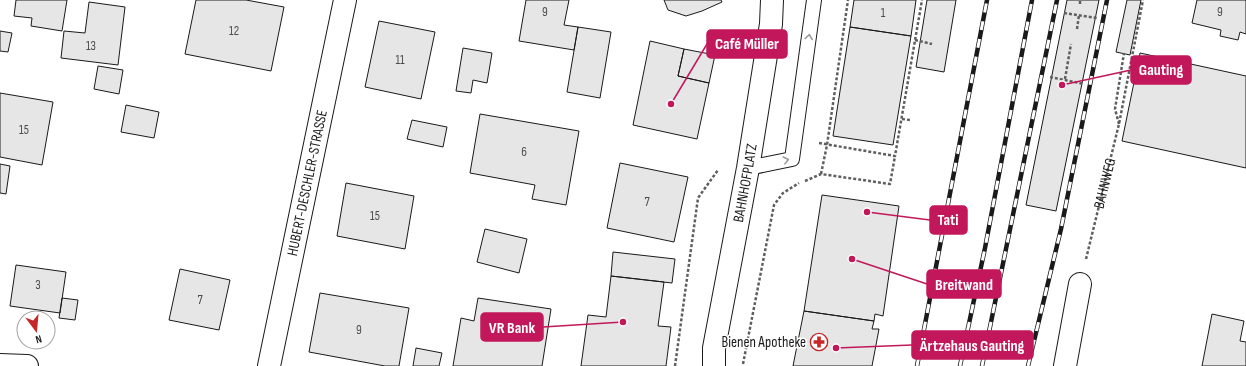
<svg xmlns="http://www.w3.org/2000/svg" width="1246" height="366" viewBox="0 0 1246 366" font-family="'Sofia Sans Condensed',sans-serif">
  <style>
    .building { fill: #e6e6e6; stroke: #1a1a1a }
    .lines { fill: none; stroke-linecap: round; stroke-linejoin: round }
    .service-casing { stroke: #1a1a1a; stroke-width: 16 }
    .minor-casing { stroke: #1a1a1a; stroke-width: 24 }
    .tertiary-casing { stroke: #1a1a1a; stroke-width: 24 }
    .path { stroke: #5f5f5f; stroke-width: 2.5; stroke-dasharray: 3 2; stroke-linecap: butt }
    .service { stroke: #fff; stroke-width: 14 }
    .minor { stroke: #fff; stroke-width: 22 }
    .tertiary { stroke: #fff; stroke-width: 22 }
    .rail-casing { stroke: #1a1a1a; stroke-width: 4.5 }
    .rail { stroke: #fff; stroke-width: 3; stroke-dasharray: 9; stroke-linecap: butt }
    .oneway { stroke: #989898 }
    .labels { text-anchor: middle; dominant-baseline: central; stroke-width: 3; stroke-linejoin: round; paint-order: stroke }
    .number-label { font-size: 13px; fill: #4d4d4d }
    .street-label { font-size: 15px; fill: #1a1a1a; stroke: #fff }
    .poi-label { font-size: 15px; fill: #1a1a1a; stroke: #fff; text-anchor: end }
    .leader { fill: none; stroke: #c2185b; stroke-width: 1.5 }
    .callout-dot { fill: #c2185b; stroke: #fff; stroke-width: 1.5 }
    .callout { fill: #c2185b; stroke: #c2185b; stroke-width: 1.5 }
    .callout-label { font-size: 16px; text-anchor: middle; font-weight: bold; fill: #fff }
  </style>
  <rect width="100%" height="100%" fill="#fff"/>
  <!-- building -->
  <path class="building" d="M16 0H67L62 31 31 26 32 18 14 16Z
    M196 0H246L284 7 271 71 185 54Z
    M526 0H569L564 25 578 27 574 50 519 41Z
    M664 0H721L722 2 702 11 686 16 668 10Z
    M854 0H916L911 36 850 27Z
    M927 0H956L944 72 916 67Z
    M1067 0H1099L1056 211 1026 205Z
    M1127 0H1141L1130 55 1116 52Z
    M1197 0H1246V34L1240 32 1238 40 1220 36 1221 30 1192 23Z
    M89 2 125 7 118 65 61 58 64 31 85 33Z
    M379 21 435 32 421 99 365 87Z
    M578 27 611 32 600 98 567 92Z
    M850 27 911 36 893 145 833 136Z
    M0 31 12 33 8 52 0 51Z
    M650 41 684 49 678 76 709 83 697 139 633 125Z
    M463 48 492 53 487 83 473 80 471 93 456 91Z
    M684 49 715 55 709 83 678 76Z
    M1140 53 1246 76V168L1122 141Z
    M98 66 123 70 119 94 94 89Z
    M0 93 53 102 42 165 0 157Z
    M126 105 159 112 154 138 121 132Z
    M480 114 579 131 566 205 532 199 535 185 470 173Z
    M412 120 447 127 443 147 407 139Z
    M620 163 688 177 674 242 607 228Z
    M0 164 10 166 6 194 0 193Z
    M346 183 414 196 405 249 337 236Z
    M822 195 899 206 883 316 875 314 874 321 804 311Z
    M485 229 527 239 519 273 477 262Z
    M613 252 675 259 672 283 611 276Z
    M16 265 66 272 60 313 10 306Z
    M180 269 230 280 219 330 169 320Z
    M611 276 664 282 658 326 671 327 666 366H581L588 315 606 317Z
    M320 293 409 308 399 366H385L309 352Z
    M62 298 78 300 75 320 59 318Z
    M478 298 551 309 542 366H453L461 318 474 321Z
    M804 311 874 321 872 329H879L872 366H793Z
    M1212 314 1244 321 1240 341 1246 342V366H1202Z
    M416 348 442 353 439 366H413Z"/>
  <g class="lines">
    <defs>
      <path id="service" d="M748 168 792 159 814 0"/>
      <g id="minor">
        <path d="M0 365 27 366"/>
        <path id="s2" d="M269 366 345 0"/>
        <path d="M1065 366 1080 284"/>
      </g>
      <g id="tertiary">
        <path id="s3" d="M714 366V348L748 168 771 24 772 0"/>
      </g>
    </defs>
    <!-- service casing -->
    <use href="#service" class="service-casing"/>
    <!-- minor casing -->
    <use href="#minor" class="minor-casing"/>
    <!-- tertiary casing -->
    <use href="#tertiary" class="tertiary-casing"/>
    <!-- path -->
    <g class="path">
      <path d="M1080 4V0"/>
      <path d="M1064 13 1097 18"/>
      <path d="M1077 29 1079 15"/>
      <path d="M915 40 932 44"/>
      <path d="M1050 77 1084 84"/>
      <path d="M1065 79 1071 44"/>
      <path d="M902 119 910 120"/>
      <path d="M1119 124 1115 109 1124 53"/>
      <path d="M819 143 895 156 922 0"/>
      <path d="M821 174 827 145 848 0"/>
      <path d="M805 181 821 174 890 184 895 156"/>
      <path id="s1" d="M1086 259 1119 124 1143 0"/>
      <path d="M743 364 774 205 783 193 799 183"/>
      <path d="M675 366 698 198 718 170"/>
    </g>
    <!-- service -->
    <use href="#service" class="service"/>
    <!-- minor -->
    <use href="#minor" class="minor"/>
    <!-- tertiary -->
    <use href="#tertiary" class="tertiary"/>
    <defs>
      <path id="rail" d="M917 366 987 0
        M960 366 985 248 1032 0
        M982 366 1057 0
        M1028 366 1061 229 1107 0"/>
    </defs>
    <!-- rail casing -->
    <use href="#rail" class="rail-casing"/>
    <!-- rail -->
    <use href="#rail" class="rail"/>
  </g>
  <!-- one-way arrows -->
  <defs><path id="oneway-chevron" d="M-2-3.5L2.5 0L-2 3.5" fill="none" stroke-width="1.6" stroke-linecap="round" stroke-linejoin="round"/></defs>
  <g class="oneway">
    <use href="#oneway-chevron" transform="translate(809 37) rotate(-82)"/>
    <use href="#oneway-chevron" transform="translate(786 160) rotate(-14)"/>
  </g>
  <!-- icons -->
  <defs>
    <symbol id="pharmacy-ring" viewBox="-11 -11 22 22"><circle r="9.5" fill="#fff" stroke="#c62828" stroke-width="1.5"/><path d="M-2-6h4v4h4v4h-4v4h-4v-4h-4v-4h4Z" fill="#c62828"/></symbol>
  </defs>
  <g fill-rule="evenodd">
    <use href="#pharmacy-ring" x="809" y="332" width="20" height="20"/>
  </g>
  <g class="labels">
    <!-- number labels -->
    <g class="number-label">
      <text x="545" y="12">9</text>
      <text x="1220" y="12">9</text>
      <text x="883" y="13">1</text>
      <text x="234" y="31">12</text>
      <text x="91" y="46">13</text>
      <text x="400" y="60">11</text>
      <text x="24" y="130">15</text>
      <text x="524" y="152">6</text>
      <text x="647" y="202">7</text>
      <text x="375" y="216">15</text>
      <text x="38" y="285">3</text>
      <text x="200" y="300">7</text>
      <text x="359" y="330">9</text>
    </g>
    <!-- street labels -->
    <g class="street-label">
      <text stroke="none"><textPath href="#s2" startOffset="187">HUBERT-DESCHLER-STRASSE</textPath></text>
      <text stroke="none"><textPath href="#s3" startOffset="186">BAHNHOFPLATZ</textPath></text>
      <text stroke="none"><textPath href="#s1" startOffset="78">BAHNWEG</textPath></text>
    </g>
    <!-- poi labels -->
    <g class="poi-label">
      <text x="806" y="342">Bienen Apotheke</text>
    </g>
  </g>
  <!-- callouts -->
  <path class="leader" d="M671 104L707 44M1062 85L1131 70M867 212L930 220M852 259L927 284M623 322L543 327M836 348L912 345"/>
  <g class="callout-dot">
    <circle cx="671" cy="104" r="4"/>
    <circle cx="1062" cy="85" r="4"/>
    <circle cx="867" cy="212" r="4"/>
    <circle cx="852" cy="259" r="4"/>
    <circle cx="623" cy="322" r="4"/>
    <circle cx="836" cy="348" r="4"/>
  </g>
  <g class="callout">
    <rect x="707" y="30" width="80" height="28" rx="4"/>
    <rect x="1131" y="56" width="60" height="28" rx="4"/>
    <rect x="930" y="206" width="37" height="28" rx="4"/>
    <rect x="927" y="270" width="74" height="28" rx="4"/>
    <rect x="481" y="313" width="62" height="28" rx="4"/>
    <rect x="912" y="331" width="121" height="28" rx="4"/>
  </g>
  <g class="callout-label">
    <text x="747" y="49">Café Müller</text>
    <text x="1161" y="75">Gauting</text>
    <text x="948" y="225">Tati</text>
    <text x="964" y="290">Breitwand</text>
    <text x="512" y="333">VR Bank</text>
    <text x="972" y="351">Ärtzehaus Gauting</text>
  </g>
  <!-- north arrow -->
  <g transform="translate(36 330) rotate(164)"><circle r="19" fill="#ffffff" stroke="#a3a3a3"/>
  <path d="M0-3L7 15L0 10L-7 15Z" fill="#c62828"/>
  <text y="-6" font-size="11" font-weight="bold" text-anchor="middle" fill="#1a1a1a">N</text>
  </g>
</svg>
